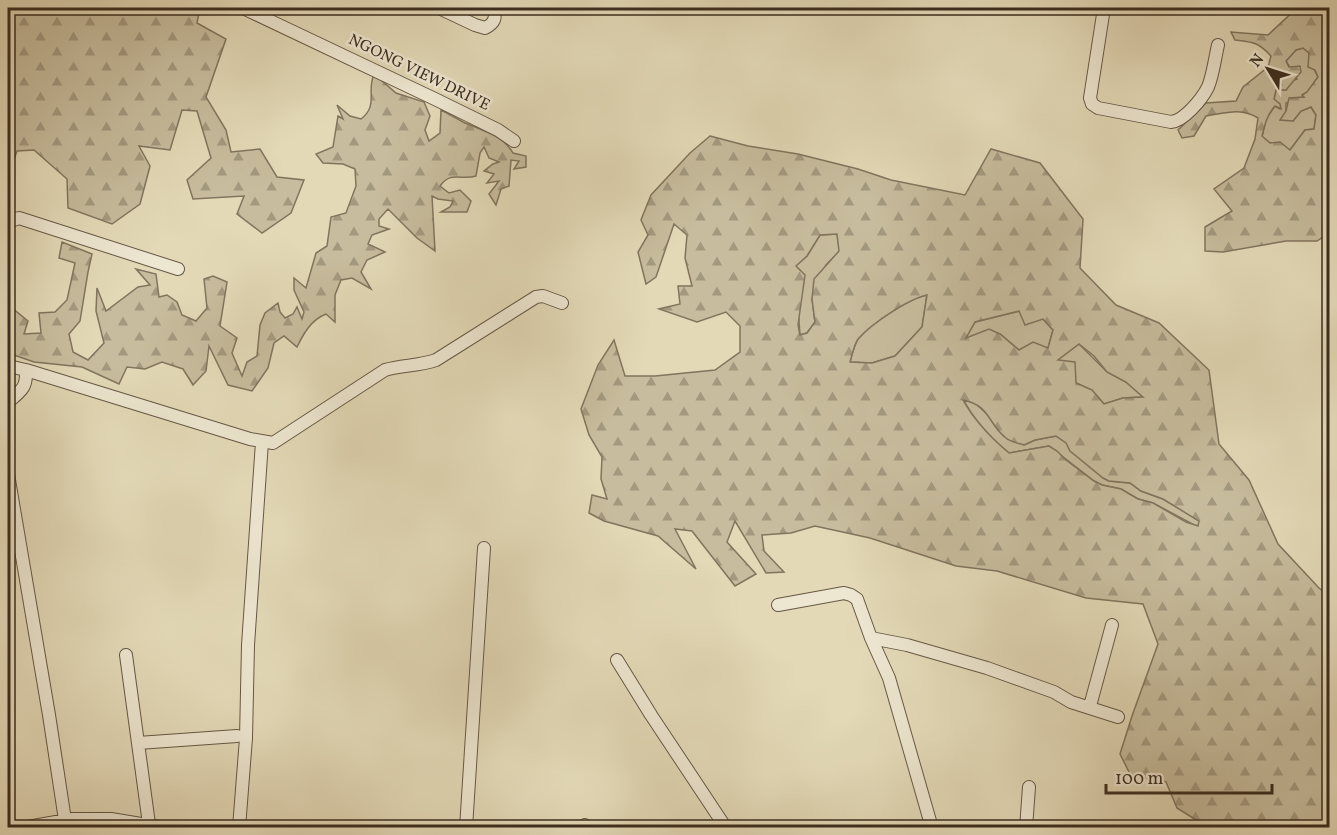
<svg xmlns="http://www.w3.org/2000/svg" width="1337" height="835" viewBox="0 0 1337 835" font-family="Vollkorn,serif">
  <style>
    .green { fill: #c7bc9d; stroke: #82745e; stroke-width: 1.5 }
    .forest { fill: url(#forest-firs); stroke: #82745e; stroke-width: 1.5; fill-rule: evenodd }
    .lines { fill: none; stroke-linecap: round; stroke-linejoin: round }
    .minor-casing { stroke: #665845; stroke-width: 14 }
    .minor { stroke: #ede6d0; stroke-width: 12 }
    .labels { text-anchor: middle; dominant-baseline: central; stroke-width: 5; stroke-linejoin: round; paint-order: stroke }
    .street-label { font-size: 16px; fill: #3c2d1f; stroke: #ede6d0 }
  </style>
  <defs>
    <pattern id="forest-firs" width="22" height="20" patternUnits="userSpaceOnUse" patternTransform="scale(1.5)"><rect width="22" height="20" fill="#c7bc9d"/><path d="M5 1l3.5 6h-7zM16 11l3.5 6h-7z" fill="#a3997f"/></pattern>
  </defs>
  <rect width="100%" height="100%" fill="#e3d9b7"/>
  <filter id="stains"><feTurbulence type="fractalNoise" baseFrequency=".00333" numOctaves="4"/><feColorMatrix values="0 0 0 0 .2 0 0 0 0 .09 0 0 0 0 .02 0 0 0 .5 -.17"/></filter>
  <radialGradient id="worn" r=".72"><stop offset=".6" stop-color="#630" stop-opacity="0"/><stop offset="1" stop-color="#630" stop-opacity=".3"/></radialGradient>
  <!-- green -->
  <path class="green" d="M1303 48 1309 53 1310 61 1318 77 1305 97 1286 103V111L1293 121 1301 111 1311 107 1316 115 1314 129 1305 130 1290 150 1270 143 1262 137 1266 119 1275 106 1280 109 1274 99 1276 89 1286 90 1291 81 1297 79 1286 61 1296 50Z
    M837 234 840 251 826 265 812 299 815 322 807 333 800 335 795 266 807 256 820 235Z
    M927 294 922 327 895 356 872 363 850 362C852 355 854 345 858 339 872 322 906 301 927 294Z
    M1020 311 1043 319 1053 330 1048 348 1019 350 1000 334 965 339 975 322Z
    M1079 344 1107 372 1126 382 1143 397 1123 398 1104 404 1092 390 1076 383 1057 360Z
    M963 399 976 404 988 415 998 430 1024 445 1035 440 1056 436 1067 443 1103 478 1109 481 1130 483 1141 491 1163 499 1200 521 1198 527 1153 503 1138 499 1121 489 1102 485 1094 481 1049 446 1009 453C990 437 974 420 963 399Z"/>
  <!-- forest -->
  <path class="forest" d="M8 8H200L197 23 226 39 206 97 226 130 231 152 260 149 277 177 304 180 291 213 262 233 237 214 244 196 193 199 187 180 211 158 197 111 182 110 170 150 139 146 150 166 140 204 112 224 68 208 67 179 34 150 17 151 8 177Z
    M1297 8H1329V233L1317 241H1286L1223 252 1205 251V227L1232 211 1214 189 1244 168 1255 139 1258 118C1241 107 1225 113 1206 116L1194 136 1182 138 1178 130 1206 103 1236 101 1243 87 1268 67 1271 56C1258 42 1253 42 1235 40L1231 32 1268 35ZM1303 48 1309 53 1308 67 1315 70 1318 77 1307 92 1302 95 1304 97 1289 98 1286 111 1280 120 1293 121 1301 111 1311 107 1316 115 1314 129 1305 130 1290 150 1280 142 1270 143 1262 136C1265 124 1267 115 1275 106L1281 109 1280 104 1274 99 1276 90H1286L1301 72 1300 66 1289 67 1286 61 1296 50Z
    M374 74 396 93 424 102 430 116 425 130 429 141 440 133 441 110C449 114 456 118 463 122 481 130 503 135 513 153L526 156V167L514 169 519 161 511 160 509 186 501 189 496 205 489 194 499 181 487 183 494 174 484 171 493 164 499 162 489 158 484 147 480 153 476 176C460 181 452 170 440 186L449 193 460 190 471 201 467 212H441L450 207 453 201 438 199 432 196 435 251 417 238 388 209 379 219V226L389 229 372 235 368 244 385 252 367 260 361 272 371 289 352 278 341 280 335 295V322L326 314C311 320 304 333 297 347L284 336 274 343 268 368 252 391 228 385 209 346 206 371 193 385 183 369 162 362 145 369 127 367 119 384 82 367 34 362 8 353V312L12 308 28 321 24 334 41 333 39 313 55 312 67 300 75 263 59 258 62 242 92 254 88 272 80 321 69 334 73 352 88 360 104 343 96 311 97 288 106 311 138 287 150 285 136 269 156 274 159 297 167 295 177 302 182 315 196 321 207 308 204 279 213 276 227 282 220 326 237 338 232 353 242 376 247 362 257 356 260 325 265 313 278 303 280 312 285 318 293 314 297 307 302 319 304 312 294 290V278L306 288 316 253 327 246 331 217 346 213 356 186 355 169 343 164 323 163 316 154 333 147 338 116 343 119 337 105 350 116 361 119C379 105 366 92 374 74Z
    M710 136 748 146 798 154 858 169 891 180 965 195 991 149 1040 163 1083 219 1080 268 1116 305 1159 323 1209 370 1219 444 1249 480 1278 544 1319 588 1329 596V827H1207L1177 808 1166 782 1130 774 1120 754 1132 716 1158 644 1143 604 1086 598 997 571 956 566 870 538 815 526 791 533 762 535 764 551 784 572 766 573 735 521 727 542 756 574 735 586 692 531 675 529 696 569 658 536 604 521 589 513 592 495 607 499 601 479 602 457 589 435 581 409 598 365 614 340 625 376H655L715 370 740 352V326L726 312 697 322 659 309 680 304 678 286H692L685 258 687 235 674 224 656 277 646 284 638 252 648 235 641 220 651 195 690 153ZM837 234 839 251 814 279 812 299 815 322 807 333 800 335 798 325 805 275 796 266 807 256 820 235ZM927 295 922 327 895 356 872 363 850 362C852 355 854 345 858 339 871 324 908 299 927 295ZM1019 311 1025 325 1043 319 1053 330 1048 348 1033 342 1019 350 1000 334 989 329 966 338 975 322ZM1079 344 1094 356 1107 372 1126 382 1143 397 1123 398 1104 404 1092 390 1076 383 1075 362 1058 360ZM963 400C990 405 988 424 1006 438 1010 442 1018 443 1024 445L1035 440 1056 436 1066 443 1070 451 1103 478 1109 481 1130 483 1141 491 1163 499 1199 521 1198 526 1186 522 1153 503 1138 499 1121 489 1102 485 1094 481 1066 460 1057 451 1049 446 1009 453C991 438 974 420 963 400Z"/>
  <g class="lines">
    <defs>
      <path id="minor" d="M243 8 437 100 498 130 514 141
        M439 8 475 25 485 28C495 23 496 18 494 8
        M1104 8 1090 98 1092 104 1098 108 1171 122C1184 121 1202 99 1208 87 1213 75 1215 58 1218 45
        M8 222 19 218 178 269
        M8 366 26 370 250 439 273 443 385 370C402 365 419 366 436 360L536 297 543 296 562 303
        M8 402C21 391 27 388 26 370
        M8 474 49 715 65 820
        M778 605 844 593 851 595 857 599 871 638 889 678 932 828
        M871 638 907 645 987 668 1054 692 1071 702 1118 717
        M126 655 149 824
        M617 660 651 715 726 828
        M1090 706 1112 625
        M138 743 237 736
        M585 825 587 828
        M22 828 73 819H111L165 828
        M239 828 246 738 248 645 262 442
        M466 828 484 548
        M1026 828 1029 787"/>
    </defs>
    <!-- minor casing -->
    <use href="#minor" class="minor-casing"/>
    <!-- minor -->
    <use href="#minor" class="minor"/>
  </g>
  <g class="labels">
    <!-- street labels -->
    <g class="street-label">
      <text transform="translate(419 73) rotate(26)">NGONG VIEW DRIVE</text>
    </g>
  </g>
  <!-- margin -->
  <rect width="1337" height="835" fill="none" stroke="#e3d9b7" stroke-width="30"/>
  <rect x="9" y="9" width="1319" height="817" fill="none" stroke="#3c2d1f" stroke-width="3"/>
  <rect x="15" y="15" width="1307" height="805" fill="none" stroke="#3c2d1f" stroke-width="1.5"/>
  <!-- north arrow -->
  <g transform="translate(1268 69) rotate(308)" stroke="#ede6d0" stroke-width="4.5" paint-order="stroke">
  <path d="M0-4.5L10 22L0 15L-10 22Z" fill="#3c2d1f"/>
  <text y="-9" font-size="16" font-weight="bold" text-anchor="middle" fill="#3c2d1f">N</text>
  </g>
  <!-- scale -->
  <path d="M1106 784v9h166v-9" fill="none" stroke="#3c2d1f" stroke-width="3"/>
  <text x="1115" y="784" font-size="18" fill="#3c2d1f" stroke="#ede6d0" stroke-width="4.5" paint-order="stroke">100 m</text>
  <rect width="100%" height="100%" filter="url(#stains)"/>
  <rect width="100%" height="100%" fill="url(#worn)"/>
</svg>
